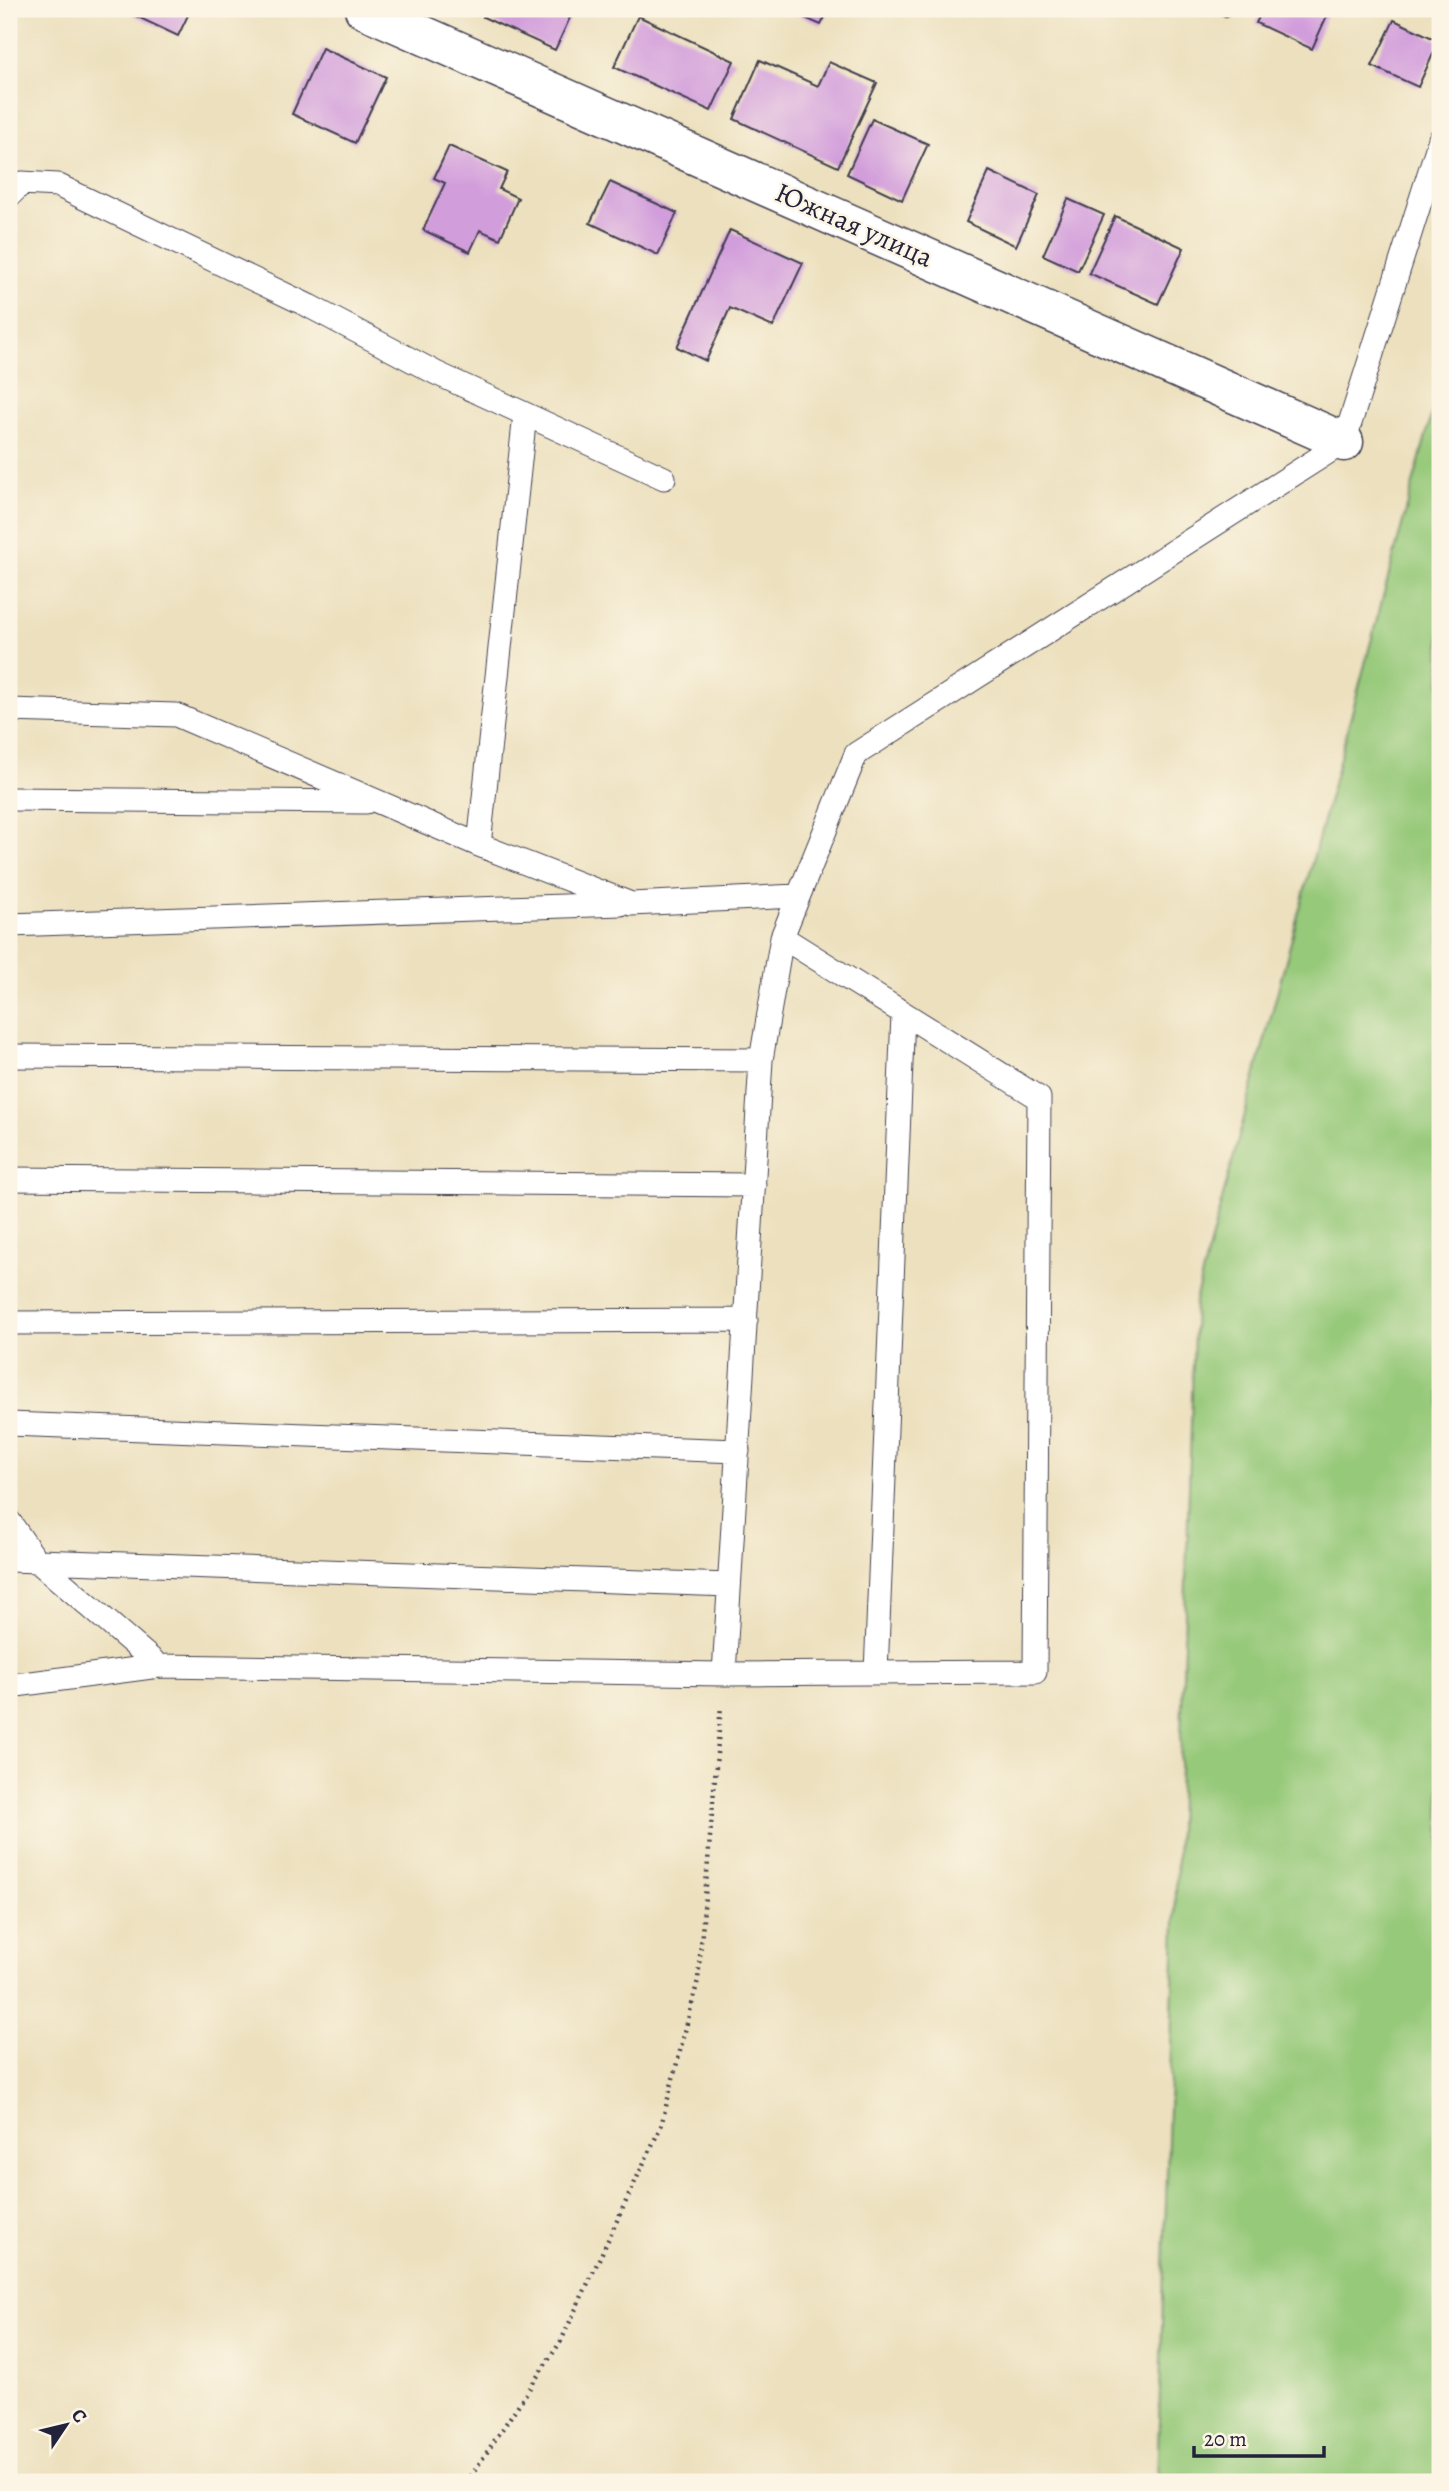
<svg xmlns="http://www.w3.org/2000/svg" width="1449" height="2491" viewBox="0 0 1449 2491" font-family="Alegreya,serif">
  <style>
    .green { fill: #96c979; stroke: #5c765a; stroke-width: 2 }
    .building { fill: #d29ddb }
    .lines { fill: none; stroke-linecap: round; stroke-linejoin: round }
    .service-casing { stroke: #403e4f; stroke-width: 25 }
    .minor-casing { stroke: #403e4f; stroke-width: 41 }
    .path { stroke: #403e4f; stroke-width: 4.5; stroke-dasharray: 2 5; stroke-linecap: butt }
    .service { stroke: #fff; stroke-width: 23 }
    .minor { stroke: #fff; stroke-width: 38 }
    .labels { text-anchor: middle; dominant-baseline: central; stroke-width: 5; stroke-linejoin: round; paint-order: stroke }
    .street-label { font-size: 28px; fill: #22223b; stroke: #fcf5e5 }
  </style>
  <rect width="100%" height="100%" fill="#fcf5e5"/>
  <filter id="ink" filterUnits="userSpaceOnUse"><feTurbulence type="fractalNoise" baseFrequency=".0143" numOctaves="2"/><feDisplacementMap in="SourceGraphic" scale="14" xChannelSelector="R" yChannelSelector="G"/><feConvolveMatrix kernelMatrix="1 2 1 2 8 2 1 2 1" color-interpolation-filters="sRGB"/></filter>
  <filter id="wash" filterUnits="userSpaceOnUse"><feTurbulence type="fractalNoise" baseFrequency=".00686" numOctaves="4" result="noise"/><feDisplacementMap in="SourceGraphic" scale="28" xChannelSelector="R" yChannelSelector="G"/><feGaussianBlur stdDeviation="1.57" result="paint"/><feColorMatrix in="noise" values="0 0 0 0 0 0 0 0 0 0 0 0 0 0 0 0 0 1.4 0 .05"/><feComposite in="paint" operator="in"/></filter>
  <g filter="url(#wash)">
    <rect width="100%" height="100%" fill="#ece0be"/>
    <!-- green -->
    <path class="green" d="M1440 383V2482H1157L1195 1301Z"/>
    <g id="blocks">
      <!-- building -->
      <path class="building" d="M121 9H191L178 36Z
        M487 9H574L555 50 483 17Z
        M785 9H829L821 25Z
        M1209 9H1230L1227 17Z
        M1263 9H1330L1312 49 1256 23Z
        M638 16 734 61 711 111 614 67Z
        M1394 20 1439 41 1418 87 1372 66Z
        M322 48 386 77 355 143 292 114Z
        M760 60 818 86 829 62 877 83 838 167 734 119Z
        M872 119 928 144 902 200 847 174Z
        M449 146 507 172 499 189 518 198 500 239 480 230 470 252 423 230 445 183 434 178Z
        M989 171 1039 195 1016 246 966 222Z
        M610 182 677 213 658 255 590 223Z
        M1068 199 1104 215 1078 271 1043 255Z
        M1115 216 1184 248 1158 304 1089 273Z
        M730 230 803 263 773 327 730 308 706 361 677 347Z"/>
    </g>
  </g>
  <g filter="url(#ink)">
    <use href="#blocks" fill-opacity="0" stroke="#403e4f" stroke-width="2"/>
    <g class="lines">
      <defs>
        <path id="service" d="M9 196 22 183 57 185 309 306 436 373 664 478
          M9 710 176 715 479 845 631 904 797 896
          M9 799 366 802
          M479 845 525 414
          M9 925 621 904
          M9 1056 761 1060
          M9 1179 754 1185
          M9 1323 746 1320
          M9 1424 738 1451
          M9 1521 36 1560 159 1666
          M9 1560 729 1585
          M876 1673 903 1014
          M724 1674 761 1060 782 937 856 754 1344 442 1440 139
          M9 1686 159 1666 724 1674 1035 1672 1039 1098 782 937"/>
        <path id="minor" d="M364 9 1344 442"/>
      </defs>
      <!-- service casing -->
      <use href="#service" class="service-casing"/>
      <!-- minor casing -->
      <use href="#minor" class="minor-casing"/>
      <!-- path -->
      <path class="path" d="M467 2482 561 2341 661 2126 698 1980 721 1706"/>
      <!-- service -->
      <use href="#service" class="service"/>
      <!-- minor -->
      <use href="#minor" class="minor"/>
    </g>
  </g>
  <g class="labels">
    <!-- street labels -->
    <g class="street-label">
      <text transform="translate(854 225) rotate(24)">Южная улица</text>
    </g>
  </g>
  <!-- margin -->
  <rect width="1449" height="2491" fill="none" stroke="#fcf5e5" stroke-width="35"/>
  <!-- north arrow -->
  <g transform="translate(66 2425) rotate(55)" stroke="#fcf5e5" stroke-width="5" paint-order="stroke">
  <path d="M0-5L12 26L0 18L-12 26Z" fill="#22223b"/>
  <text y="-10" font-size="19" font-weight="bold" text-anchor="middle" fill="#22223b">С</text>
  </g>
  <!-- scale -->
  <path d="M1194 2446v10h130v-10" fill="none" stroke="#22223b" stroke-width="3.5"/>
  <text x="1204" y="2446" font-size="21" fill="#22223b" stroke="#fcf5e5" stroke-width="5" paint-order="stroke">20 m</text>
</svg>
